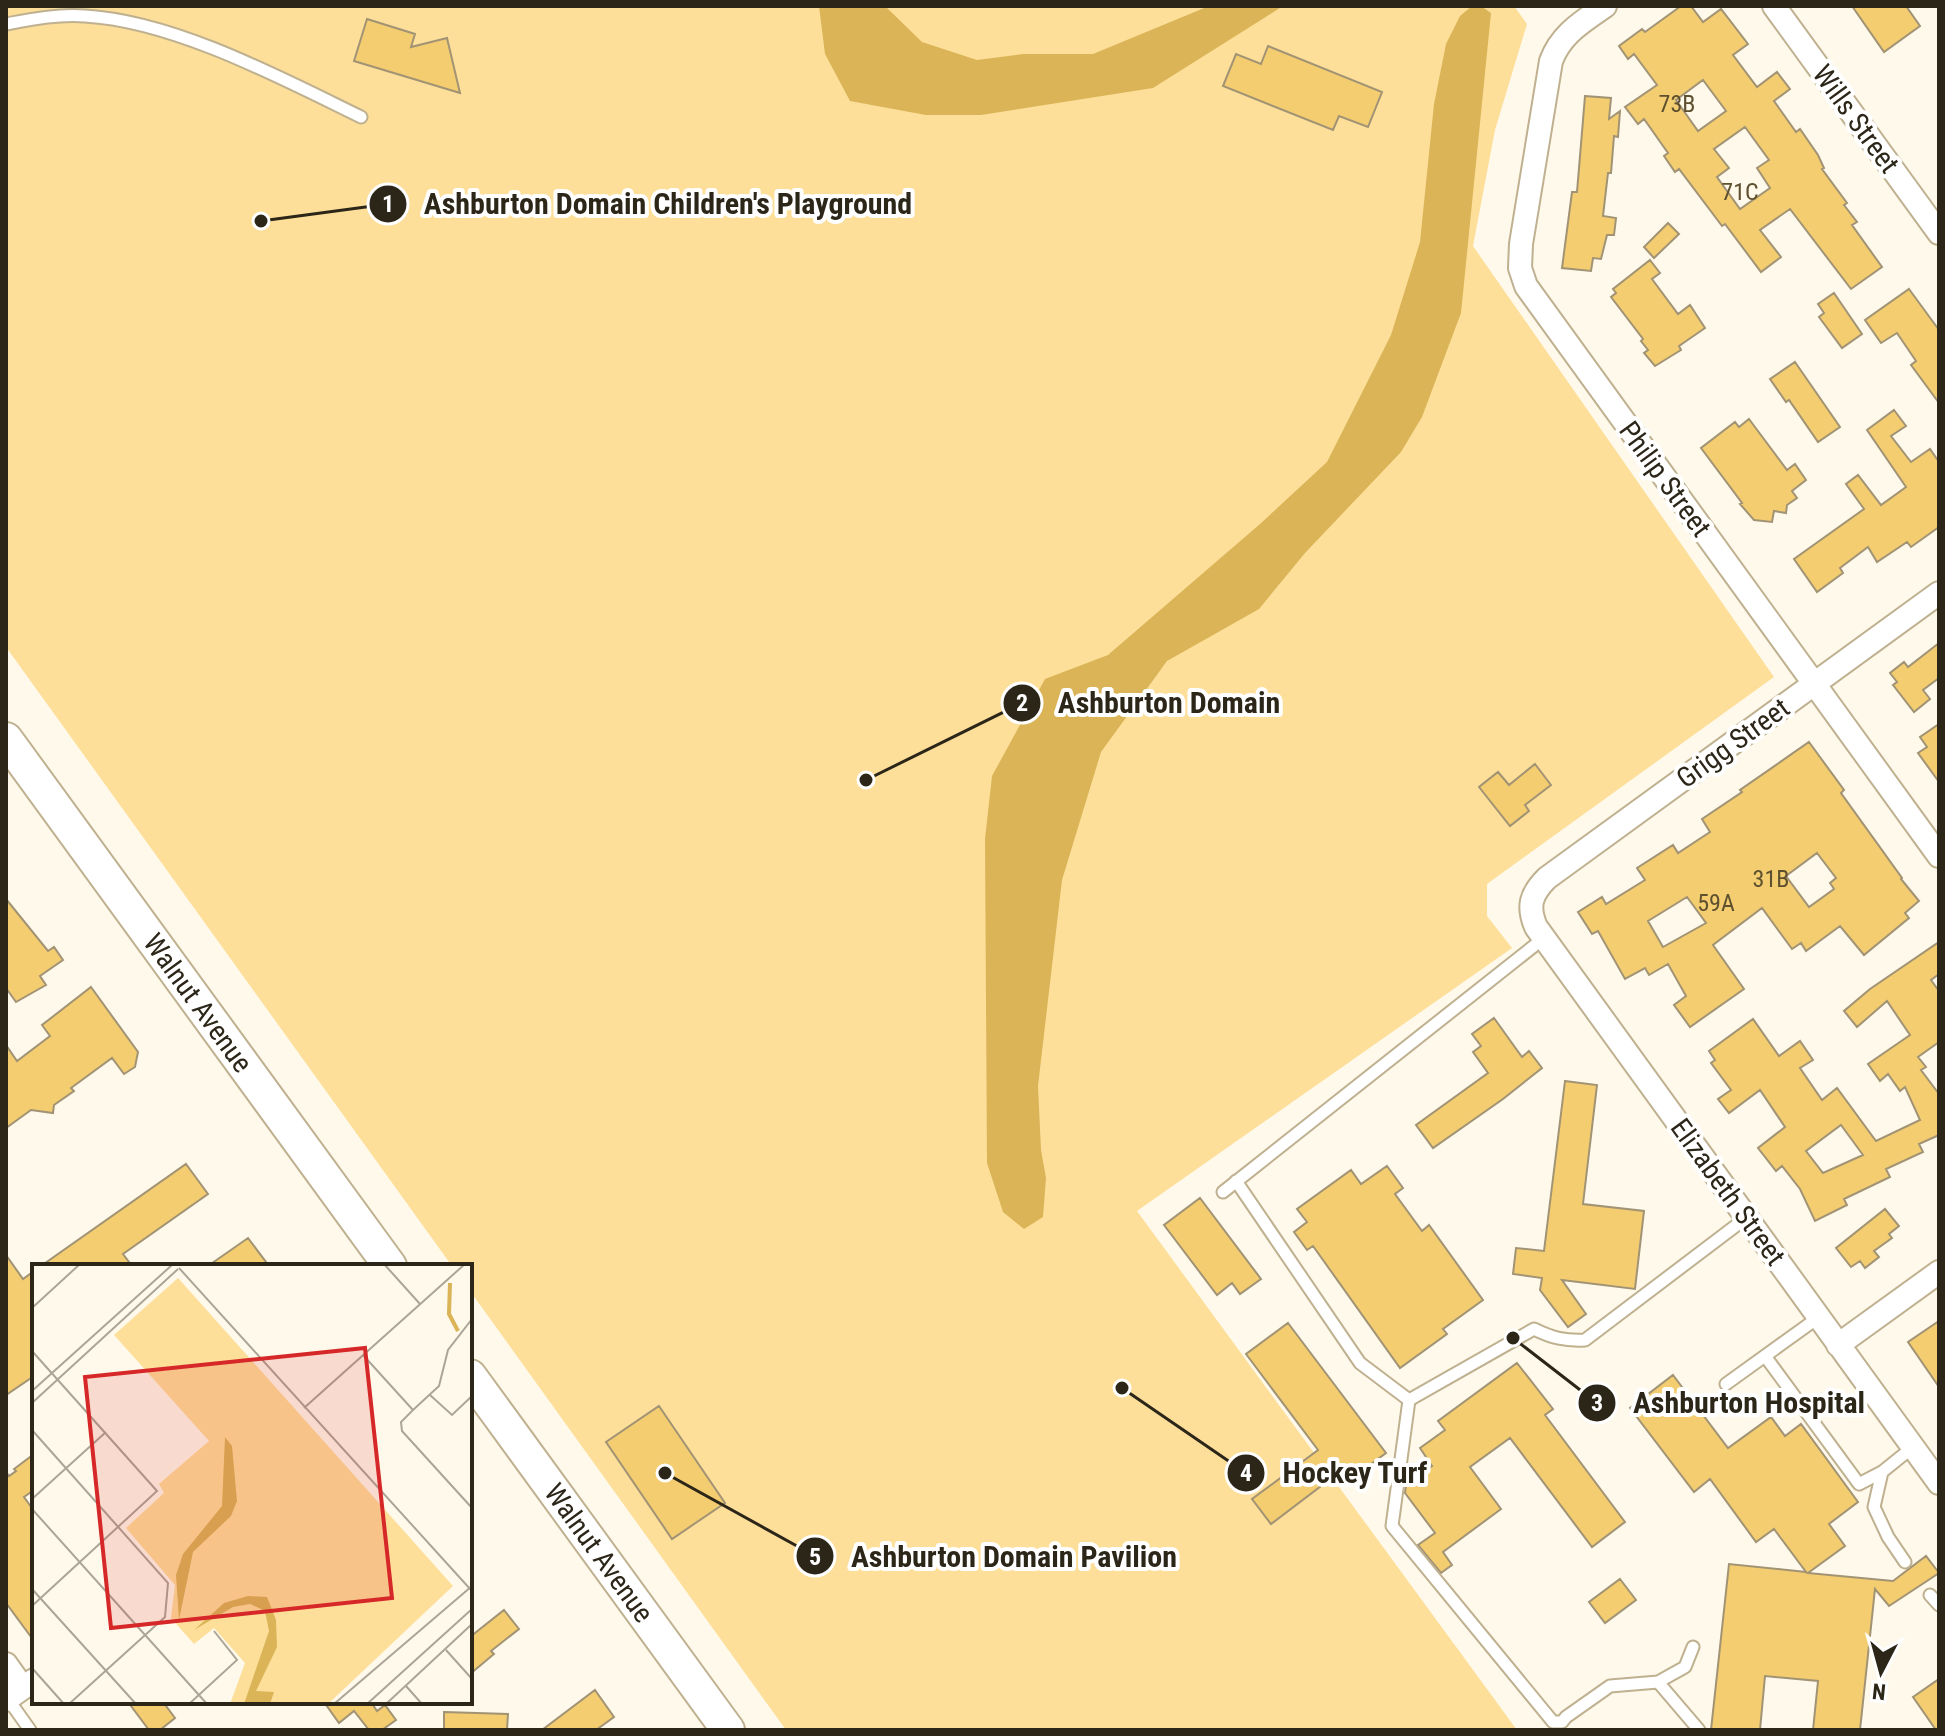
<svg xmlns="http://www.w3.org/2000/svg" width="1945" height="1736" viewBox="0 0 1945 1736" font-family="'Roboto Condensed',sans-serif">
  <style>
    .green { fill: #fddf9a }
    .water { fill: #dab457 }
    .building { fill: #f3cd70; stroke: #a19374; stroke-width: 2; fill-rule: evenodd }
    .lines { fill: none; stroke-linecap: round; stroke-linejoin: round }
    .service-casing { stroke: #bfb190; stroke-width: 15 }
    .minor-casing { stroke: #bfb190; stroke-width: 26 }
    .secondary-casing { stroke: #bfb190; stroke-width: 36 }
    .service { stroke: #fff; stroke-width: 11 }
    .minor { stroke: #fff; stroke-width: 22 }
    .secondary { stroke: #fff; stroke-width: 32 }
    .labels { text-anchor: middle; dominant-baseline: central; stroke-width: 8; stroke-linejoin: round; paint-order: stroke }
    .number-label { font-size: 24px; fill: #5e502f }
    .street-label { font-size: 28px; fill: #2c2619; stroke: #fff }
    .inset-river { fill: none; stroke: #dab457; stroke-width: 4 }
    .inset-road { fill: none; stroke: #aba597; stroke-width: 2 }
    .view { fill: #d62828; fill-opacity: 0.15; stroke: #d62828; stroke-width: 4 }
    .inset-edge { fill: none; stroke: #2c2619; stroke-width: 4 }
    .leader { fill: none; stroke: #2c2619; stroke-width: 3 }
    .callout-dot { fill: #2c2619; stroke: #fff; stroke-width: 3 }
    .mark-label { font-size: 24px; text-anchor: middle; font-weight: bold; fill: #fff }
    .callout-label { font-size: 30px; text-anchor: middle; font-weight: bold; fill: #2c2619; stroke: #fff; stroke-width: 8; stroke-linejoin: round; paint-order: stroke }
  </style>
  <rect width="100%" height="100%" fill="#fff9eb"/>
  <!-- green -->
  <path class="green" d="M6 6H1514L1527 24 1495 130 1473 246 1774 677 1487 884V916L1512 948 1137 1211 1517 1730H786L470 1291V1266H452L6 647Z"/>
  <!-- water -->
  <path class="water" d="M819 6H885L922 42 977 60 1023 54H1093L1209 6H1283L1153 88 981 115H926L850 101 825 54Z
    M1472 6H1481L1491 13 1461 313 1422 417 1401 452 1305 553 1259 609 1167 661 1101 752 1062 880 1038 1086 1041 1150 1046 1178 1043 1217 1024 1229 1003 1212 987 1163 985 839 992 776 1045 679 1108 655 1260 524 1327 462 1391 335 1420 242 1434 104 1446 44 1460 16Z"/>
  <!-- building -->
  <path class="building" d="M1681 6H1691L1703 22 1721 9 1748 44 1733 55 1757 87 1777 72 1790 89 1774 101 1796 132 1800 129 1818 155 1824 168 1822 169 1847 203 1844 205 1857 222 1852 225 1882 267 1851 289 1790 209 1760 230 1781 257 1761 272 1725 224 1722 226 1679 169 1675 172 1664 156 1668 153 1644 119 1638 124 1625 107 1657 85 1634 54 1628 59 1619 46 1642 29 1645 32ZM1703 80 1726 111 1698 131 1676 100ZM1745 127 1769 160 1757 168 1770 188 1740 209 1717 177 1729 168 1714 149Z
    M1852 6H1906L1920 26 1884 52Z
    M367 19 415 34 411 47 447 38 460 93 354 61Z
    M1268 46 1382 92 1368 127 1339 116 1333 130 1223 86 1236 54 1261 64Z
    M1585 96 1611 98 1609 119 1620 111 1618 137 1614 136 1611 173H1608L1603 216 1616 218 1614 235H1607L1601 259 1593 258 1591 271 1562 268 1572 192H1577Z
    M1668 223 1679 234 1654 258 1644 247Z
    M1650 260 1660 273 1652 279 1678 314 1690 305 1705 328 1679 346 1681 350 1655 366 1644 353 1648 350 1641 341 1643 339 1611 297 1616 293 1613 289Z
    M1909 289 1939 330V403L1911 365 1916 361 1897 333 1881 343 1865 320Z
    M1834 293 1862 334 1842 348 1819 317 1824 313 1818 304Z
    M1795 362 1840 427 1818 442 1789 400 1786 402 1770 379Z
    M1894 410 1906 426 1891 436 1911 462 1930 449 1939 462V527L1911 547 1907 542 1877 562 1868 547 1840 568 1843 573 1817 592 1794 559 1864 509 1846 484 1858 475 1881 505 1906 487 1867 430Z
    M1749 419 1787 470 1795 464 1806 480 1792 491 1797 498 1787 505 1786 513 1774 511 1772 522 1754 520 1740 504 1742 503 1701 448 1735 422 1739 427Z
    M1939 643V678L1923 690 1930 699 1914 712 1893 685 1897 682 1890 673 1904 662 1908 667Z
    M1939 724V782L1918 753 1927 747 1920 737Z
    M1809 742 1844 790 1841 793 1902 878 1901 879 1919 901 1905 913 1909 918 1864 955 1840 926 1806 951 1801 943 1792 949 1762 908 1713 945 1744 989 1690 1027 1674 1005 1686 996 1668 964 1649 975 1645 968 1625 979 1598 931 1592 934 1578 912 1602 897 1606 904 1645 880 1637 868 1673 845 1678 853 1710 832 1702 819 1742 792 1740 790ZM1817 853 1836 878 1830 883 1834 889 1809 907 1786 876ZM1687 897 1706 923 1663 947 1648 921Z
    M1535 764 1551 785 1525 805 1529 811 1510 826 1479 787 1498 772 1509 785Z
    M6 899 48 951 54 947 63 960 40 976 46 985 16 1002 6 988Z
    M1939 942V974L1931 980 1939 991V1042L1918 1057 1926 1067 1921 1070 1939 1094V1135L1919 1144 1923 1152 1886 1169 1890 1177 1844 1199 1847 1205 1815 1221 1800 1189 1782 1166 1776 1171 1758 1148 1785 1127 1760 1090 1729 1113 1718 1099 1731 1090 1711 1063 1715 1060 1709 1051 1753 1019 1779 1056 1800 1041 1813 1060 1800 1068 1822 1100 1837 1088 1876 1141 1920 1120 1905 1087 1900 1091 1888 1074 1880 1081 1868 1064 1910 1035 1887 1001 1857 1027 1844 1011 1870 989ZM1841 1125 1863 1155 1823 1173 1806 1151Z
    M91 987 138 1052 135 1067 124 1074 112 1058 71 1088 74 1091 54 1105 53 1113 31 1110 6 1128V1045L17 1061 50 1036 42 1025Z
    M1494 1018 1522 1057 1529 1051 1542 1068 1503 1099 1433 1148 1416 1125 1488 1073 1473 1052 1481 1046 1472 1034Z
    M1565 1081 1597 1085 1583 1204 1644 1211 1635 1289 1562 1280 1586 1314 1568 1327 1540 1290 1542 1278 1513 1274 1516 1248 1544 1251Z
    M186 1164 208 1194 123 1254 132 1266H41Z
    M1387 1166 1403 1188 1395 1194 1422 1231 1429 1225 1483 1300 1443 1329 1447 1334 1400 1368 1313 1246 1307 1250 1294 1232 1307 1222 1297 1209 1351 1170 1361 1184Z
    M1200 1198 1261 1279 1240 1294 1232 1283 1217 1295 1164 1225Z
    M1885 1209 1899 1226 1889 1234 1892 1238 1874 1251 1879 1257 1865 1268 1860 1261 1851 1267 1836 1248Z
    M248 1238 269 1266H208Z
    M6 1255 23 1279 34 1271V1376L6 1395Z
    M1939 1321V1387L1908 1342Z
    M1288 1323 1386 1453 1344 1484 1337 1474 1271 1524 1252 1499 1318 1450 1246 1354Z
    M1517 1363 1553 1409 1545 1415 1625 1522 1592 1547 1510 1438 1470 1467 1501 1509 1443 1552 1452 1565 1441 1573 1418 1545 1435 1533 1405 1493 1406 1485 1432 1466 1420 1448 1445 1430 1438 1421Z
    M1673 1375 1728 1448 1771 1417 1785 1436 1801 1424 1858 1502 1829 1524 1845 1546 1808 1573 1893 1581 1926 1556 1939 1573 1889 1606 1875 1589 1860 1730H1813L1818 1681 1765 1676 1760 1730H1711L1729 1564 1806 1572 1774 1529 1756 1542 1710 1479 1694 1492 1630 1408Z
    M659 1406 725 1503 672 1539 606 1442Z
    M34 1454V1490L24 1497 34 1511V1641L6 1603V1472L9 1476 16 1471 14 1469Z
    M1620 1579 1636 1600 1605 1623 1589 1602Z
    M504 1610 519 1629 491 1651 494 1654 470 1674V1637Z
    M1939 1679V1730H1936L1913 1697Z
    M595 1690 614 1717 596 1730H542Z
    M128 1702H163L175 1718 160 1730H149Z
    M324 1702H371L377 1711 385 1705 396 1720 382 1730H369L354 1711 339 1723Z
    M444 1712 508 1714 507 1730H444Z"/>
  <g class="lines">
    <defs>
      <path id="service" d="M6 24C33 19 58 14 85 16 174 21 281 78 361 117
        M1236 1181 1360 1363 1409 1400
        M1223 1192 1544 938
        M1765 1356 1859 1484 1882 1472
        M1726 1384 1819 1317
        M1905 1562 1888 1537 1874 1507 1882 1472 1913 1447
        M1930 1595 1939 1605
        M1658 1682 1685 1667 1693 1647
        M8 1699 30 1730
        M1699 1730 1658 1682 1610 1686 1566 1717 1562 1722H1553L1392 1526 1409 1400 1534 1329C1552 1338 1565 1341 1585 1340L1746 1218"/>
      <path id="minor" d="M1605 6C1582 22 1561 34 1551 61L1521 244 1520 268 1526 286 1939 856
        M1774 6 1939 233
        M1939 593 1547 878C1531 894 1527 906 1536 927L1939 1483
        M1838 1345 1939 1272
        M6 1664 23 1688
        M6 1700 34 1680"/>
      <path id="secondary" d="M6 739 390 1266
        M470 1376 728 1730"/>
    </defs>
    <!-- service casing -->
    <use href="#service" class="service-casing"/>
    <!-- minor casing -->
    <use href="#minor" class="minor-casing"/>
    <!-- secondary casing -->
    <use href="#secondary" class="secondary-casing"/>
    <!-- service -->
    <use href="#service" class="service"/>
    <!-- minor -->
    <use href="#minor" class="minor"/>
    <!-- secondary -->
    <use href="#secondary" class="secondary"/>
  </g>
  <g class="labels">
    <!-- number labels -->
    <g class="number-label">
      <text x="1677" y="104">73B</text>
      <text x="1740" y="192">71C</text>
      <text x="1771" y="879">31B</text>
      <text x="1716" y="903">59A</text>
    </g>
    <!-- street labels -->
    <g class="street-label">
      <text transform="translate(1856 119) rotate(54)">Wills Street</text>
      <text transform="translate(1665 479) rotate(54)">Philip Street</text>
      <text transform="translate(1733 743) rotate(-36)">Grigg Street</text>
      <text transform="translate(198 1003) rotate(54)">Walnut Avenue</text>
      <text transform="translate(1728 1192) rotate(54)">Elizabeth Street</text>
      <text transform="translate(599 1553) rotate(54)">Walnut Avenue</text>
    </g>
  </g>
  <!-- overview -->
  <g transform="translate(32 1264)">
    <rect width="440" height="440" fill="#fff9eb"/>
    <path d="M146 14 421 322 296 440H198L213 399 182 364 162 380 139 354 143 321 94 264 132 229 127 220 177 177 82 71Z" fill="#fddf9a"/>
    <path d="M193 173 200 182 205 237 199 252 161 288 147 356 144 311 151 290 190 242ZM216 332 235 333 244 356 245 383 224 427 242 428 238 440H212L237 367 233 347 218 340 201 343 162 366 192 339Z" fill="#dab457"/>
    <path class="inset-river" d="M418 19 417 50 426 67"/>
    <path class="inset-road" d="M352 0 388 40M147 4 439 326M0 44 48 0M0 87 125 227 0 342M331 91 381 146 369 158 370 167 440 244M0 127 140 1M398 131 420 151 440 132M0 139 146 5M272 144 433 0M381 146 407 122 416 86 440 55M0 166 136 319 133 353 37 440M0 235 74 168M0 245 175 440M0 325 104 440M414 386 440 415M0 404 32 440M374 422 390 440M157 440 205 396 182 367M302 440 440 322M335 440 440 345M354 440 440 360"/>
    <path class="view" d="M333 84 360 334 79 364 53 113Z"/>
    <rect width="440" height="440" class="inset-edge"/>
  </g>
  <!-- callouts -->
  <path class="leader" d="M261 221L388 204M866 780L1022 703M1513 1338L1597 1403M1122 1388L1246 1473M665 1473L815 1556"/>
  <g class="callout-dot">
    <circle cx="261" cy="221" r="8"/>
    <circle cx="866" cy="780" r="8"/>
    <circle cx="1513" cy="1338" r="8"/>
    <circle cx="1122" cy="1388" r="8"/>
    <circle cx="665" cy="1473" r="8"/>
    <circle cx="388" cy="204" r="20"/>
    <circle cx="1022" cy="703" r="20"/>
    <circle cx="1597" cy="1403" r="20"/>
    <circle cx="1246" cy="1473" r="20"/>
    <circle cx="815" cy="1556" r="20"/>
  </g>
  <g class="mark-label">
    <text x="388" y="212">1</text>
    <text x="1022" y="711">2</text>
    <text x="1597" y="1411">3</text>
    <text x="1246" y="1481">4</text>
    <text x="815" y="1565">5</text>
  </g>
  <g class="callout-label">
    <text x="668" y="214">Ashburton Domain Children's Playground</text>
    <text x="1169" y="713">Ashburton Domain</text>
    <text x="1749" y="1413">Ashburton Hospital</text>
    <text x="1355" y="1483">Hockey Turf</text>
    <text x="1014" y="1567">Ashburton Domain Pavilion</text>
  </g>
  <!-- border -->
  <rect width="1945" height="1736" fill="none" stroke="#2c2619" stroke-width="16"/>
  <!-- north arrow -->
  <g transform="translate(1881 1672) rotate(186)" stroke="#ffffff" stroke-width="6" paint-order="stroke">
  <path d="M0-6L14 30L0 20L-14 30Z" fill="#2c2619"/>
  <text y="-12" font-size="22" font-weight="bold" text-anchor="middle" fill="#2c2619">N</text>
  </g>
</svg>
